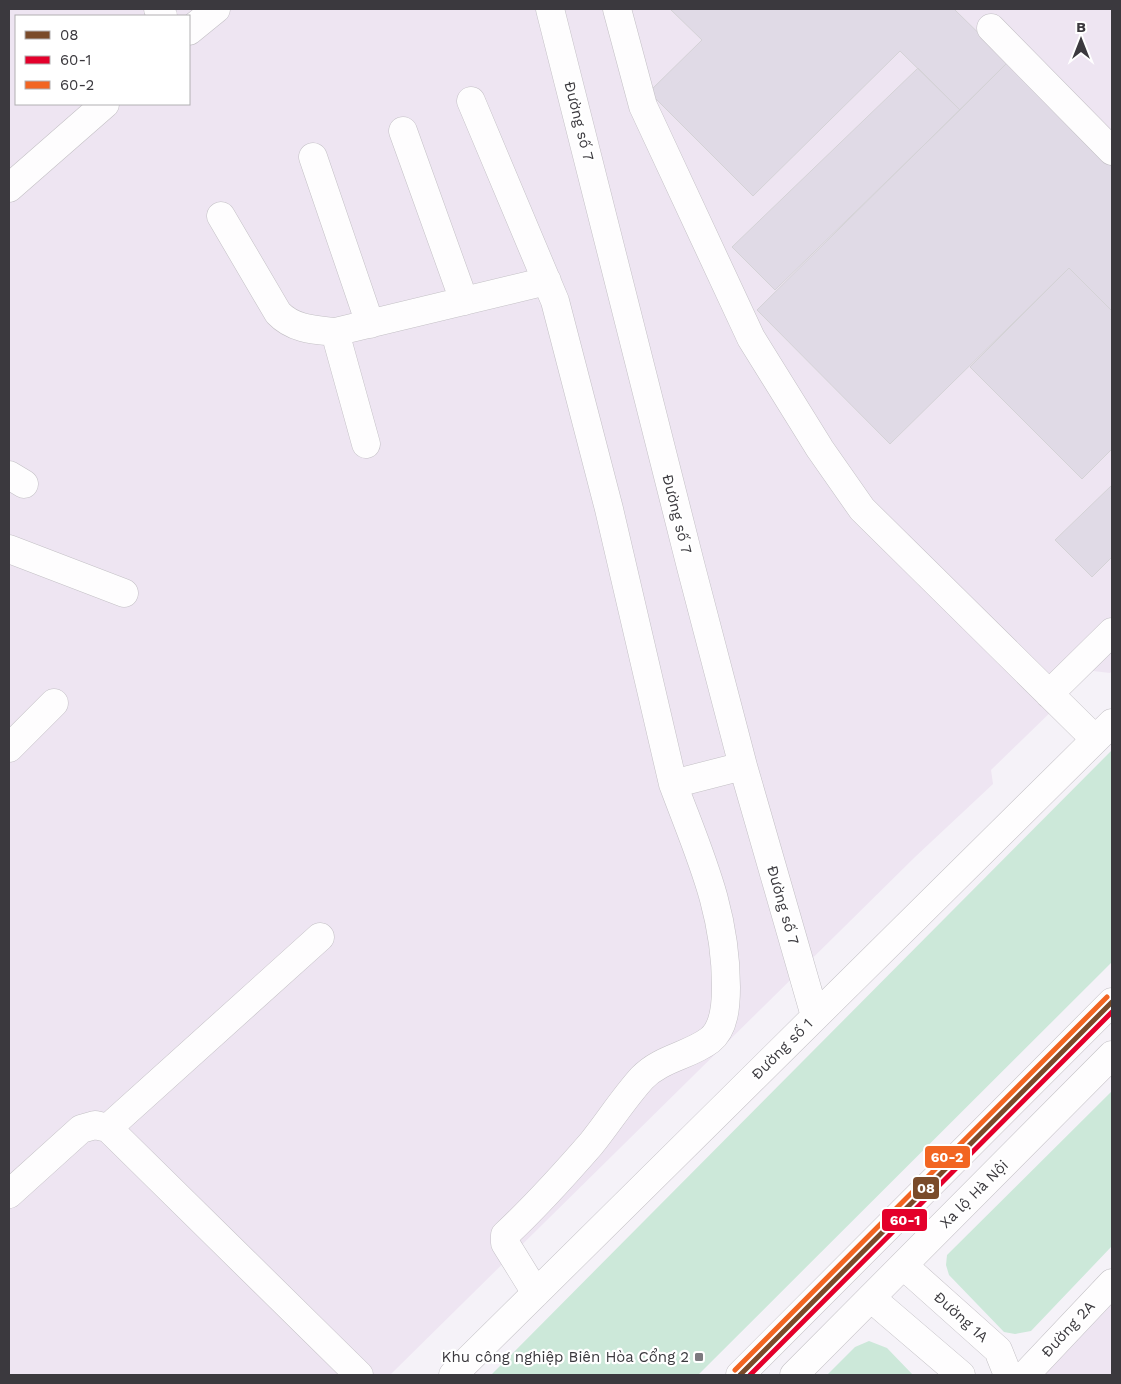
<svg xmlns="http://www.w3.org/2000/svg" width="1121" height="1384" viewBox="0 0 1121 1384" font-family="'Work Sans',sans-serif">
  <style>
    .industrial { fill: #eee5f2; fill-rule: evenodd }
    .green { fill: #cce8d9 }
    .building { fill: #e0dae6; stroke: #d4d2d6 }
    .lines { fill: none; stroke-linecap: round; stroke-linejoin: round }
    .minor-casing { stroke: #c3c0c5; stroke-width: 29 }
    .highway-casing { stroke: #c3c0c5; stroke-width: 29 }
    .minor { stroke: #fefdfe; stroke-width: 28 }
    .highway { stroke: #fefdfe; stroke-width: 28 }
    .bus-1-casing { stroke: #fff; stroke-width: 9 }
    .bus-2-casing { stroke: #fff; stroke-width: 9 }
    .bus-3-casing { stroke: #fff; stroke-width: 9 }
    .bus-1 { stroke: #7a4b2a; stroke-width: 5 }
    .bus-2 { stroke: #e4002b; stroke-width: 5 }
    .bus-3 { stroke: #f26522; stroke-width: 5 }
    .poi-dot { fill: #7c7a7f; stroke: #fff; stroke-width: 2 }
    .labels { text-anchor: middle; dominant-baseline: central; stroke-width: 4.5; stroke-linejoin: round; paint-order: stroke }
    .street-label { font-size: 15px; fill: #3b393e; stroke: #fff }
    .poi-label { font-size: 15px; fill: #3b393e; stroke: #fff; text-anchor: end }
    .line-badge { stroke: #fff; stroke-width: 2 }
    .badge-label { font-size: 14px; text-anchor: middle; font-weight: bold; fill: #fff }
  </style>
  <rect width="100%" height="100%" fill="#f5f2f8"/>
  <!-- industrial -->
  <path class="industrial" d="M9 9H1112V671L1110 673 1093 671 991 770 993 784 915 857 390 1375H9ZM16 16H189V104H16Z
    M1112 1304V1375H1044Z"/>
  <!-- green -->
  <path class="green" d="M1112 750V962L698 1375H491Z
    M1112 1091V1246L1031 1331 1015 1334 1004 1332 949 1275 946 1265 947 1255Z
    M869 1341 887 1348 913 1375H827L855 1347Z"/>
  <!-- building -->
  <path class="building" d="M670 9H954L1008 62 960 110 900 51 753 196 649 92 702 40Z
    M1008 62 1112 167V311L1069 268 890 444 757 310Z
    M918 68 960 110 775 290 732 247Z
    M1069 268 1112 311V449L1082 479 970 367Z
    M1112 485V557L1092 577 1055 540Z"/>
  <g class="lines">
    <defs>
      <path id="minor" d="M158 9 163 16
        M550 9 691 567 743 766 815 1016
        M617 9 643 106 751 338 820 449 862 509 1095 739
        M991 28 1112 151
        M189 31 216 9
        M471 101 555 301 609 509 673 784
        M403 131 464 301
        M313 157 370 324
        M9 188 105 104
        M221 216 278 313C293 329 314 330 335 332
        M366 444 335 332 547 281
        M9 475 24 484
        M9 549 124 593
        M1049 694 1112 632
        M9 748 54 703
        M108 1128 320 937
        M9 1194 81 1129 95 1125 108 1128 359 1375
        M904 1266 998 1350 1008 1375
        M536 1293 505 1243V1235C535 1207 564 1175 591 1144 608 1123 623 1099 642 1078 661 1058 689 1056 710 1040 725 1028 726 1004 726 987 726 910 699 854 673 784L743 766
        M871 1298 961 1375
        M453 1375 1112 723
        M1025 1375 1112 1283"/>
      <path id="highway" d="M740 1375 1112 1002
        M794 1375 1112 1055"/>
    </defs>
    <!-- minor casing -->
    <use href="#minor" class="minor-casing"/>
    <!-- highway casing -->
    <use href="#highway" class="highway-casing"/>
    <!-- minor -->
    <use href="#minor" class="minor"/>
    <!-- highway -->
    <use href="#highway" class="highway"/>
    <defs>
      <path id="bus-1" d="M740 1375 1112 1002"/>
      <path id="bus-2" d="M750 1375 1112 1012"/>
      <path id="bus-3" d="M735 1370 1107 997"/>
    </defs>
    <!-- bus-1 casing -->
    <use href="#bus-1" class="bus-1-casing"/>
    <!-- bus-2 casing -->
    <use href="#bus-2" class="bus-2-casing"/>
    <!-- bus-3 casing -->
    <use href="#bus-3" class="bus-3-casing"/>
    <!-- bus-1 -->
    <use href="#bus-1" class="bus-1"/>
    <!-- bus-2 -->
    <use href="#bus-2" class="bus-2"/>
    <!-- bus-3 -->
    <use href="#bus-3" class="bus-3"/>
  </g>
  <!-- markers -->
  <rect class="poi-dot" x="694" y="1352" width="10" height="10" rx="2.5"/>
  <g class="labels">
    <!-- street labels -->
    <g class="street-label">
      <text transform="translate(579 121) rotate(76)">Đường số 7</text>
      <text transform="translate(677 514) rotate(76)">Đường số 7</text>
      <text transform="translate(783 905) rotate(74)">Đường số 7</text>
      <text transform="translate(782 1049) rotate(-45)">Đường số 1</text>
      <text transform="translate(974 1194) rotate(-45)">Xa lộ Hà Nội</text>
      <text transform="translate(961 1317) rotate(42)">Đường 1A</text>
      <text transform="translate(1068 1329) rotate(-47)">Đường 2A</text>
    </g>
    <!-- poi labels -->
    <g class="poi-label">
      <text x="689" y="1357">Khu công nghiệp Biên Hòa Cổng 2</text>
    </g>
  </g>
  <g class="line-badge">
    <rect x="924" y="1145" width="47" height="24" rx="5" fill="#f26522"/>
    <rect x="912" y="1176" width="28" height="24" rx="5" fill="#7a4b2a"/>
    <rect x="881" y="1208" width="47" height="24" rx="5" fill="#e4002b"/>
  </g>
  <g class="badge-label">
    <text x="947" y="1162">60-2</text>
    <text x="926" y="1193">08</text>
    <text x="905" y="1225">60-1</text>
  </g>
  <!-- border -->
  <rect width="1121" height="1384" fill="none" stroke="#3b393e" stroke-width="20"/>
  <!-- legend -->
  <rect x="15" y="15" width="175" height="90" fill="#ffffff" stroke="#b1b0b2"/>
  <rect x="25" y="31" width="25" height="8" fill="#7a4b2a" stroke="#b1b0b2"/>
  <text x="60" y="40" font-size="15" fill="#3b393e">08</text>
  <rect x="25" y="56" width="25" height="8" fill="#e4002b" stroke="#b1b0b2"/>
  <text x="60" y="65" font-size="15" fill="#3b393e">60-1</text>
  <rect x="25" y="81" width="25" height="8" fill="#f26522" stroke="#b1b0b2"/>
  <text x="60" y="90" font-size="15" fill="#3b393e">60-2</text>
  <!-- north arrow -->
  <g transform="translate(1081 40)" stroke="#ffffff" stroke-width="4" paint-order="stroke">
  <path d="M0-4L9 19L0 12L-9 19Z" fill="#3b393e"/>
  <text y="-8" font-size="14" font-weight="bold" text-anchor="middle" fill="#3b393e">B</text>
  </g>
</svg>
